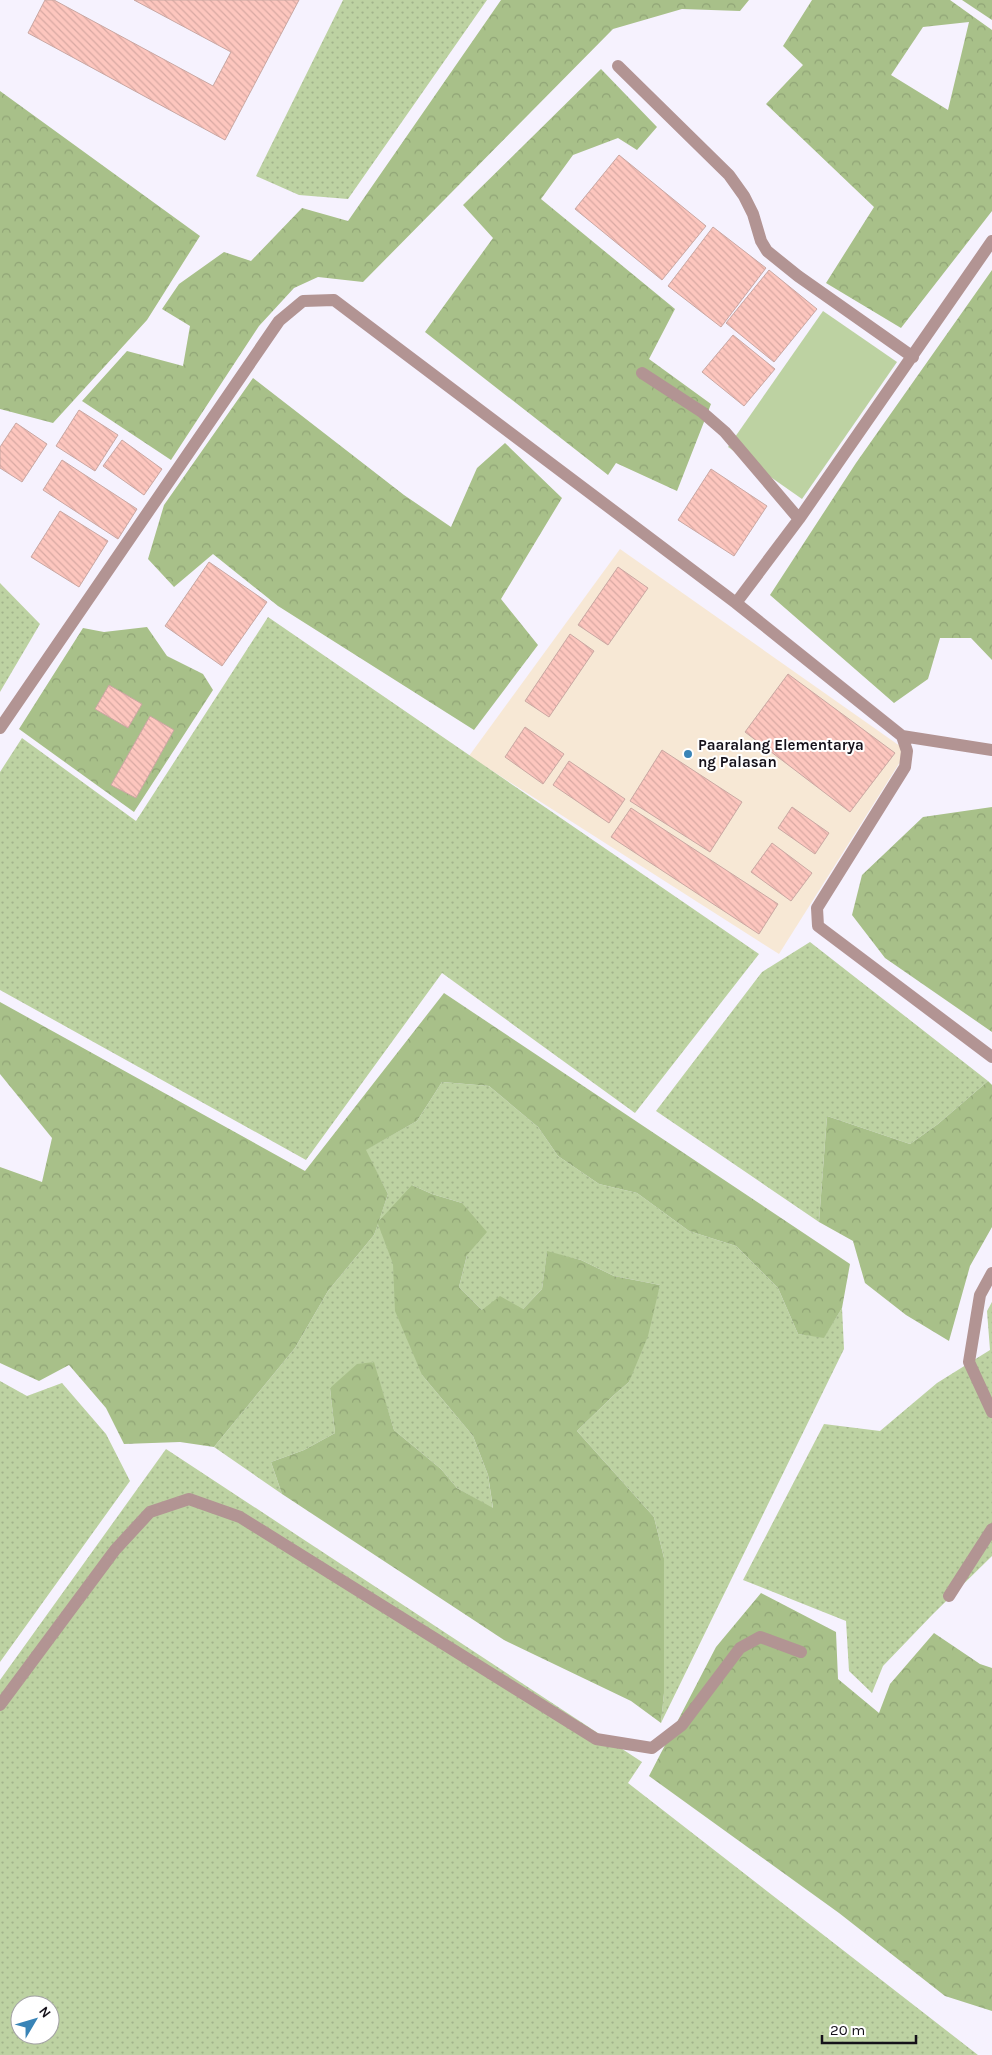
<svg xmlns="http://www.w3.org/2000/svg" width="992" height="2055" viewBox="0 0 992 2055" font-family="Karla,sans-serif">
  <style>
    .education { fill: #f7e8d5 }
    .grass { fill: url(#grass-dots); fill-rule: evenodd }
    .forest { fill: url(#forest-crowns); fill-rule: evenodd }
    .pitch { fill: #bdd2a2 }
    .building { fill: url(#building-back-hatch); stroke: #c9a7a2 }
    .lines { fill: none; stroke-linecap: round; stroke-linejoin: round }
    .minor { stroke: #b29493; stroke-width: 12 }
    .poi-dot { fill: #3984b7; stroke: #fff; stroke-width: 2 }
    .labels { text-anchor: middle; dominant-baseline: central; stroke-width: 4; stroke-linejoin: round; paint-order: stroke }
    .poi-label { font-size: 15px; font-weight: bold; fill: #15111a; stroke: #fff; text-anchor: start }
  </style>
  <defs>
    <pattern id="grass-dots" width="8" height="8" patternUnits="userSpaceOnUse" patternTransform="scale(1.25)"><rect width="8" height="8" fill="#bdd2a2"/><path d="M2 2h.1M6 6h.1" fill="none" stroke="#a2b38b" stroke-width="1.8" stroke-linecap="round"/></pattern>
    <pattern id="forest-crowns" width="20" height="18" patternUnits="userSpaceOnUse" patternTransform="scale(1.25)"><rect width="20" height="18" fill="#a8c089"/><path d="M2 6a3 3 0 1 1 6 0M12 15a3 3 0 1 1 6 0" fill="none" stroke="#90a476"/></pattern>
    <pattern id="building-back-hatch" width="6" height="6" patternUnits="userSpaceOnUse" patternTransform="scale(1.25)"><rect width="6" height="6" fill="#fdc6be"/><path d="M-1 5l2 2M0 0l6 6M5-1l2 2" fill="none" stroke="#d8a9a3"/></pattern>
  </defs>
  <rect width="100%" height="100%" fill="#f6f2fe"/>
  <!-- education -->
  <path class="education" d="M620 549 907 751 779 954 469 756Z"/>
  <!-- grass -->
  <path class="grass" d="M343 0H487L348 199 299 195 256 176Z
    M0 583 40 624 0 692Z
    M268 617 759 954 635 1113 442 973 306 1160 0 990V772L22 738 136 821Z
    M810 942 988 1081 938 1124 910 1144 827 1116 819 1222 656 1111 762 972Z
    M442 1082 489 1086 538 1127 558 1156 599 1184 637 1193 689 1231 736 1246 778 1288 798 1334 824 1337 842 1308 844 1349 661 1723 664 1693V1558L654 1517 577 1431 614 1395 629 1382 660 1285 614 1276 581 1260 547 1252 542 1289 523 1309 482 1310 459 1287 467 1255 462 1203 432 1194 412 1185 422 1375 473 1436 488 1475 493 1509 457 1488 441 1469 394 1430 373 1362 330 1388 335 1433 304 1450 271 1462 282 1494 214 1447 295 1348 328 1291 374 1235 388 1194 365 1150 417 1121Z
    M992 1302V1556L933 1614 883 1666 872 1693 849 1671 846 1621 743 1580 824 1424 880 1431 937 1383 990 1350 987 1311Z
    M0 1381 27 1396 62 1383 106 1434 130 1481 0 1662Z
    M166 1449 642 1762 628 1783 978 2055H0V1680ZM20 2005H50V2035H20Z"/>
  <!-- forest -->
  <path class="forest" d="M501 0H749L740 11 682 9 613 29 363 282 318 277 294 288 259 326 171 460 82 401 127 351 183 366 190 326 162 309 179 284 224 252 251 261 302 208 348 221Z
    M812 0H950L992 30V211L901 328 826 283 874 207 766 104 803 65 783 46ZM969 22 948 110 891 75 923 27Z
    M962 0H992V20Z
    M601 69 657 127 637 150 618 138 573 155 541 199 675 309 649 359 711 404 677 491 616 463 608 475 425 332 493 238 463 205Z
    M0 91 200 236 147 320 53 423 0 409Z
    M992 270V660L971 638H940L928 679 894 703 770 595 856 463Z
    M253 378 404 495 451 527 477 468 505 443 562 498 501 599 538 645 474 730 278 606 213 554 174 587 148 559 164 505Z
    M147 627 167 656 203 674 213 690 134 812 19 729 83 628 104 632Z
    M992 807V1032L885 958 852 915 862 875 923 817Z
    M444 993 850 1264 842 1308 824 1338 798 1334 778 1288 736 1246 689 1231 637 1193 599 1184 558 1156 538 1127 489 1086 442 1082 417 1121 366 1150 388 1194 379 1221 412 1185 432 1194 462 1203 487 1232 467 1255 459 1287 482 1310 500 1296 523 1309 542 1289 547 1251 581 1260 614 1276 660 1285 648 1336 629 1382 614 1395 577 1431 654 1517 664 1558V1693L661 1723 631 1701 504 1640 282 1494 271 1462 304 1450 335 1433 330 1388 357 1364 374 1362 394 1430 441 1469 457 1488 493 1508 488 1475 473 1436 422 1375 395 1311 393 1264 378 1224 374 1235 328 1291 295 1348 214 1447 180 1442 124 1444 106 1408 69 1365 39 1381 0 1363V1167L42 1182 52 1138 0 1074V1002L305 1171Z
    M988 1081 992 1085V1227L970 1266 949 1341 906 1315 865 1283 853 1241 819 1222 827 1116 910 1144 938 1124Z
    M761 1593 836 1632 838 1679 879 1713 890 1684 934 1633 980 1664 992 1668V2011L945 1996 839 1913 649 1776 716 1647Z"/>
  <!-- pitch -->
  <path class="pitch" d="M823 311 897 362 802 499 728 447Z"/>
  <!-- building -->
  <path class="building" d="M45 0H54L213 86 231 52 134 0H299L225 140 28 33Z
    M619 155 706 226 662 280 575 209Z
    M713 227 766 268 721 327 668 286Z
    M769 270 817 309 774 362 726 323Z
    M733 335 775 369 744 406 702 372Z
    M79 410 118 435 95 471 56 446Z
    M16 423 47 444 22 482 0 468V447Z
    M122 440 162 469 144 495 103 466Z
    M62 460 137 509 118 539 43 490Z
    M711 469 767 506 734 556 678 520Z
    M60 511 108 541 79 587 31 557Z
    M209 562 267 602 222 666 165 626Z
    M618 567 648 588 608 645 578 625Z
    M570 634 594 651 549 717 525 701Z
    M788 674 895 753 850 812 745 732Z
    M109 685 142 704 128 728 95 709Z
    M150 716 174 730 136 798 111 785Z
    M525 727 564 754 543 784 505 757Z
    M662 750 742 802 710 852 630 801Z
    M569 761 625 799 609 823 553 785Z
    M792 807 829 833 815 854 778 828Z
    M631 808 778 904 759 934 611 837Z
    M772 843 812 873 791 901 751 872Z"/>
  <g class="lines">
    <!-- minor -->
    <path class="minor" d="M618 66 729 175 744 196 753 214 761 241 767 251 798 276 913 357
      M642 373 702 412 725 432 799 519
      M736 603 799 519 992 241
      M0 728 279 321 303 301 334 300 736 603 902 736 907 751 905 767 817 908 818 926 992 1057
      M902 736 992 750
      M992 1273 980 1295 969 1362 992 1412
      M949 1596 992 1529
      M0 1705 115 1550 150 1512 189 1499 240 1517 596 1739 652 1748 682 1725 740 1648 760 1637 801 1652"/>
  </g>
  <!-- markers -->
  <circle class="poi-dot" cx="688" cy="754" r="5"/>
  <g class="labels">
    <!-- poi labels -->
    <g class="poi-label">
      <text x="698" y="745">Paaralang Elementarya<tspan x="698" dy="17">ng Palasan</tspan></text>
    </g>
  </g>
  <!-- north arrow -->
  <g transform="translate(35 2020) rotate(52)"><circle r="24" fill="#ffffff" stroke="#a1a0a3"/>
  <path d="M0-4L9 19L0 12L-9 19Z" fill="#3984b7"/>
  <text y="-8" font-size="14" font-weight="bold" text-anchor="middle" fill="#15111a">N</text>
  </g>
  <!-- scale -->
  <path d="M822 2035v8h94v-8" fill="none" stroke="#15111a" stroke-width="2.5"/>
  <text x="830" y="2035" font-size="15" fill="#15111a" stroke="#ffffff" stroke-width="4" paint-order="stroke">20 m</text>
</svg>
